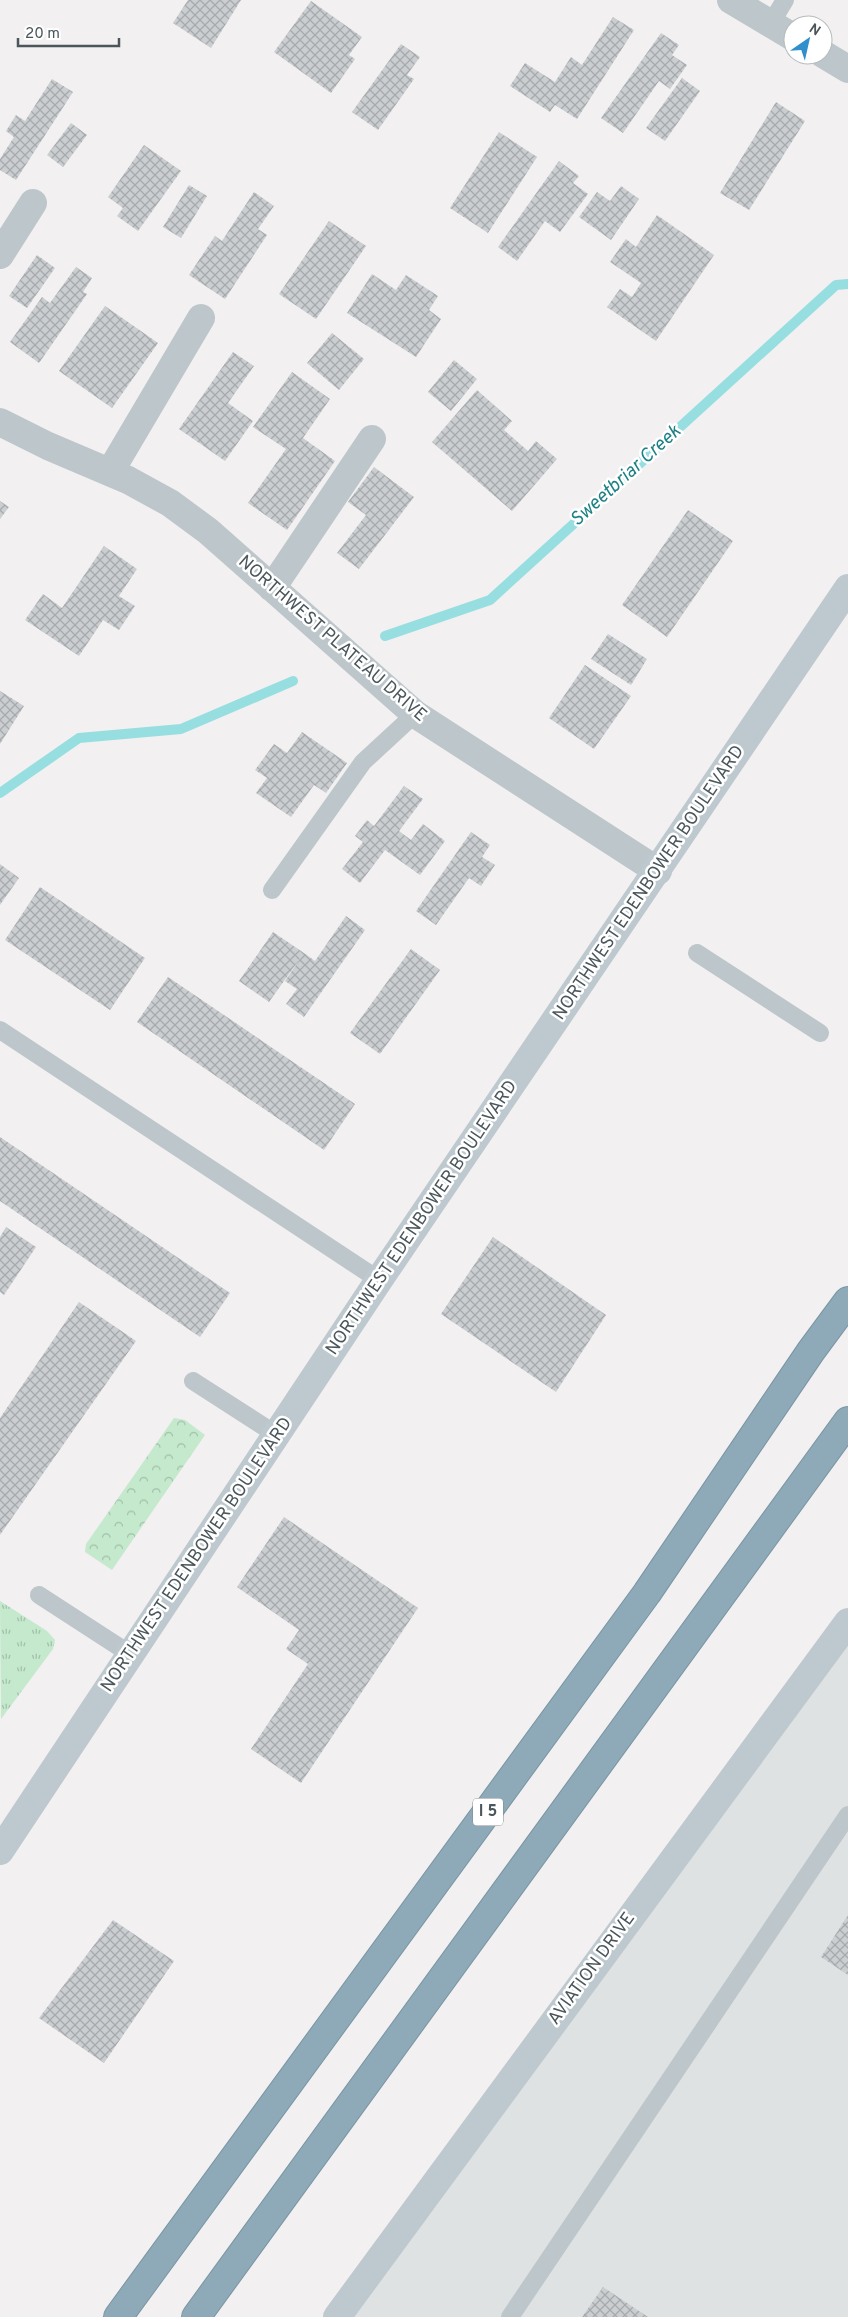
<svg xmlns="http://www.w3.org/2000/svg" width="848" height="2317" viewBox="0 0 848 2317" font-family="Overpass,sans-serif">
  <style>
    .airport { fill: #dfe2e3 }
    .grass { fill: url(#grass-tufts) }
    .forest { fill: url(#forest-crowns) }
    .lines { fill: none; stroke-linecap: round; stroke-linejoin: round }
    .stream { stroke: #97dee1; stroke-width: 10 }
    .building { fill: url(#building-cross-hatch) }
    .highway-casing { stroke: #7995a3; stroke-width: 30 }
    .lane { stroke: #bdc6ca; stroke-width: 18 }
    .street { stroke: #bdc6ca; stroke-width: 28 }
    .secondary { stroke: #bec9cf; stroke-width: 28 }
    .highway { stroke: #8eaab8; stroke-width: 28 }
    .labels { text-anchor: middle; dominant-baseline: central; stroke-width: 5; stroke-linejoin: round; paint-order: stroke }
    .shield { fill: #fff; stroke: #80898c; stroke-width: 1 }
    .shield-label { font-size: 16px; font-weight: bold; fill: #4a565a }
    .street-label { font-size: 18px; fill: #4a565a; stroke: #fff }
    .water-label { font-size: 19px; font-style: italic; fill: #1d8184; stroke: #fff }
  </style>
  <defs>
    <pattern id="grass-tufts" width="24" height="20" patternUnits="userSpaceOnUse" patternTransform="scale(1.25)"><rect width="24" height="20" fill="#c4e9cc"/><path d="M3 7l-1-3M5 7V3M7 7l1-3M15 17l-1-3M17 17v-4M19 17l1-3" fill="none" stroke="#a1c0a9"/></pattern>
    <pattern id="forest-crowns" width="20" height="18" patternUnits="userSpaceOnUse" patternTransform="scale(1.25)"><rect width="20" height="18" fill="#c4e9cc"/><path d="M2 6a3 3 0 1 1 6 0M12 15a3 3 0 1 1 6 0" fill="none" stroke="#a1c0a9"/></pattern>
    <pattern id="building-cross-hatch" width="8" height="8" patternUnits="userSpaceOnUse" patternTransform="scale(1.25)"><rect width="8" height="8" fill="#caced0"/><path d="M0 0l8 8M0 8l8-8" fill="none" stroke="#a6aaac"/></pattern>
  </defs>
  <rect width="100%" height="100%" fill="#f2f0f0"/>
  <!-- airport -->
  <path class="airport" d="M848 1622V2317H337Z"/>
  <!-- grass -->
  <path class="grass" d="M0 1601 47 1631 55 1640 53 1649 1 1719Z"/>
  <!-- forest -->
  <path class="forest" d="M174 1418 185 1420 205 1435 112 1570 85 1552 86 1544Z"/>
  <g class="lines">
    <!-- stream -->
    <path class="stream" d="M385 636 490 600 836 285 848 284
      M0 793 79 738 181 729 293 681"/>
  </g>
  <!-- building -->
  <path class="building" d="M188 0H241L211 48 173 23Z
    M311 1 362 37 349 55 355 59 331 93 274 52Z
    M613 17 634 30 577 119 555 105 550 112 510 86 525 63 555 82 571 57 582 65Z
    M661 33 679 45 672 55 687 65 670 89 659 81 623 133 601 118Z
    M401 44 420 57 407 75 414 79 378 130 352 112Z
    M682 78 700 91 665 141 646 128Z
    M52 79 73 92 16 180 0 170V159L14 137 6 131 16 115 25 121Z
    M776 102 805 121 749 210 720 193Z
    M71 123 87 135 63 167 47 155Z
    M499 132 537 157 488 233 450 208Z
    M144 145 181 171 138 231 117 216 123 208 108 197Z
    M559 161 579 176 573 183 588 194 560 232 545 221 517 261 498 247Z
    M189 185 207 196 181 238 163 227Z
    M621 186 639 199 611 240 579 217 597 192 610 201Z
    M254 192 274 206 258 229 267 235 225 299 189 275 215 236 222 241Z
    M657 215 714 255 656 341 607 307 620 289 632 297 641 283 610 262 626 239 636 247Z
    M329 221 366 246 316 319 279 294Z
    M37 255 55 268 27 308 9 296Z
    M76 267 92 278 83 292 87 294 39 363 10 342 42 297 50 303Z
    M372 274 396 290 406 275 438 296 429 310 441 319 416 357 347 313Z
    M105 306 158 343 112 408 59 371Z
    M332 333 364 359 339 390 307 363Z
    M233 352 254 366 228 403 253 421 225 461 179 429Z
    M454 360 477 379 451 411 428 392Z
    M292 372 330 399 303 438 335 461 287 530 248 503 286 449 253 427Z
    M477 390 512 421 504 430 528 451 536 441 557 459 512 511 432 442Z
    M374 467 414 497 359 569 337 553 366 515 348 502Z
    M0 501 9 507 0 519Z
    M688 510 733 541 667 637 622 605Z
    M104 546 137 569 119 596 135 606 119 630 103 620 79 656 25 620 43 594 62 608Z
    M608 634 647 659 631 685 591 659Z
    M585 665 631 696 594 749 549 718Z
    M0 691 24 706 0 744Z
    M302 732 347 763 326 793 314 785 291 817 256 793 267 778 255 770 274 744 287 753Z
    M404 786 423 799 399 831 411 840 423 824 445 841 420 875 385 850 360 883 342 869 363 842 355 836 367 820 374 826Z
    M471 832 490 845 482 857 495 865 481 886 469 878 436 925 416 911Z
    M0 864 19 878 0 905Z
    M40 887 145 958 110 1010 5 940Z
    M346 916 365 930 304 1017 286 1004 297 989 285 981 304 953 315 961Z
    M273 932 304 953 269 1002 239 981Z
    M411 949 440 970 380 1054 350 1033Z
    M168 977 355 1104 324 1150 137 1022Z
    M0 1137 230 1293 200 1337 0 1201Z
    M6 1227 36 1247 4 1295 0 1292V1237Z
    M493 1237 606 1315 556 1392 441 1314Z
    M79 1302 136 1341 0 1535V1418Z
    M284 1517 418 1608 301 1783 251 1749 308 1664 286 1649 299 1630 237 1587Z
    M848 1915V1975L821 1957Z
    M113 1920 174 1961 104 2063 39 2018Z
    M603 2287 648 2317H582Z"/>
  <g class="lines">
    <defs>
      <path id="highway" d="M118 2317 647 1593 811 1351 848 1301
        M196 2317 848 1421"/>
    </defs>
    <!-- highway casing -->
    <use href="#highway" class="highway-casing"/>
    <!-- lane -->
    <path class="lane" d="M771 23 785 0
      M272 890 363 762 415 714
      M697 953 820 1033
      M0 1030 379 1280
      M193 1381 277 1435
      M39 1595 130 1654
      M510 2317 848 1815"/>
    <!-- street -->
    <path class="street" d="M731 0 793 37
      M823 54 848 69
      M0 255 33 203
      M0 422 48 446 128 480 170 503 208 531 415 714 658 871
      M110 472 201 318
      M272 588 372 439"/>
    <!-- secondary -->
    <path class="secondary" d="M0 1851 379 1280 848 588
      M337 2317 848 1622"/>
    <!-- highway -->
    <use href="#highway" class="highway"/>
  </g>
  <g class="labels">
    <!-- shield labels -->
    <rect class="shield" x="473" y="1798.5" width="30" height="27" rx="4"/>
    <g class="shield-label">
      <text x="488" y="1812">I 5</text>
    </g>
    <!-- street labels -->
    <g class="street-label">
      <text transform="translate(332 639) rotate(41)">NORTHWEST PLATEAU DRIVE</text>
      <text transform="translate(649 883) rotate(-56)">NORTHWEST EDENBOWER BOULEVARD</text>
      <text transform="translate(422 1218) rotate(-56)">NORTHWEST EDENBOWER BOULEVARD</text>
      <text transform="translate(197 1555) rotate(-56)">NORTHWEST EDENBOWER BOULEVARD</text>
      <text transform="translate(592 1969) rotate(-54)">AVIATION DRIVE</text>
    </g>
    <!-- water labels -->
    <g class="water-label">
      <text transform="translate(626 476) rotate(-42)">Sweetbriar Creek</text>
    </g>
  </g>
  <!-- north arrow -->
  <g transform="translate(808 40) rotate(34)"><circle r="24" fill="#ffffff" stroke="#b7bbbd"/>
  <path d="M0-4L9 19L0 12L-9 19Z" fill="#318fcb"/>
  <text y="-8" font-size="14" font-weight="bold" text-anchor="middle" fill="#4a565a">N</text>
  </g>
  <!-- scale -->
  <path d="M18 38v8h101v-8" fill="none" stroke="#4a565a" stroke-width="2.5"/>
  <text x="25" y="38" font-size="15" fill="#4a565a" stroke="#ffffff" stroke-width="4" paint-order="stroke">20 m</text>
</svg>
